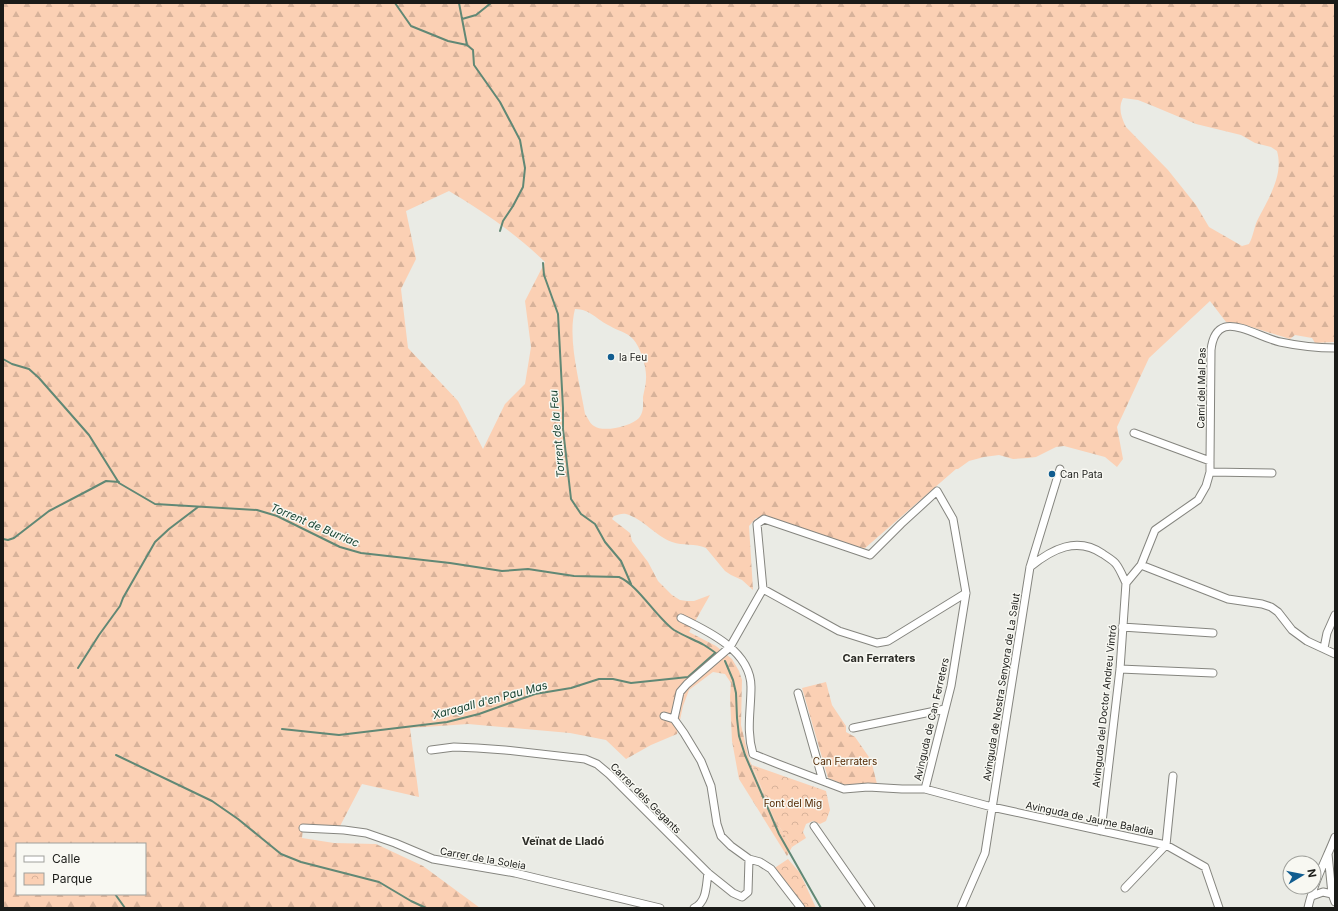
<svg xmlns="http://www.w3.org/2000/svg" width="1338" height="911" viewBox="0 0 1338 911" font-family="Inter,sans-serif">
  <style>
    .forest { fill: url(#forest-firs); fill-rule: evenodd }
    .park { fill: url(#park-crowns) }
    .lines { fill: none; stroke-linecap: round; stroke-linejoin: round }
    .stream { stroke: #618875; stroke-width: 2 }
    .street-casing { stroke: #85857f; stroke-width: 9 }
    .street { stroke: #fff; stroke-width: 7 }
    .poi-dot { fill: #115d90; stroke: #f8f8f2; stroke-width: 1.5 }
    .labels { text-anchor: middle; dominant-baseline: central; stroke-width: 3; stroke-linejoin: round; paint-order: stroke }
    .poi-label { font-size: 10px; fill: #1a1b18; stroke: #f8f8f2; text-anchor: start }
    .street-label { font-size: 10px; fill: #1a1b18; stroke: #f8f8f2 }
    .park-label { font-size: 10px; fill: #522802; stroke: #f8f8f2 }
    .water-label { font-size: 11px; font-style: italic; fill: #113e2d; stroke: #f8f8f2 }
    .neighbourhood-label { font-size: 11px; font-weight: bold; fill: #2c2c27; stroke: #f8f8f2 }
  </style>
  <defs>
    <pattern id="forest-firs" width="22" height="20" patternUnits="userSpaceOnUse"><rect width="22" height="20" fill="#fbd0b4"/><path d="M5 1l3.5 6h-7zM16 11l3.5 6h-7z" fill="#d7b29a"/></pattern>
    <pattern id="park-crowns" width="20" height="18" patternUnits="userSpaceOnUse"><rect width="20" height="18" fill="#fbd0b4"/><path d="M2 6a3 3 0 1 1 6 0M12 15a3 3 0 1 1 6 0" fill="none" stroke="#d7b29a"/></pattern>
  </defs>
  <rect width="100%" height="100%" fill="#eaebe5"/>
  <!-- forest -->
  <path class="forest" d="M3 3H1335V342L1315 343 1312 338 1295 335 1290 339 1242 324 1226 322 1210 301 1149 358 1117 427 1123 459 1117 467 1105 457 1064 446 1056 447 1036 457 1028 458 1013 459 999 455 984 457 969 461 958 469H956L864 549 768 517 765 521 756 518 749 526 753 590 742 580 731 575 725 571 706 548C695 543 683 546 672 542 655 536 644 519 626 514 622 513 618 515 614 516L612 519 630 533 632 541 648 562 658 581 672 595 680 600 687 601H694L710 595 689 632 716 646 732 659 739 671 742 680 741 725 749 759 774 818 792 847 787 856 739 779 732 741 730 697 731 683 725 674 713 672 689 690 683 706 677 734 651 745 626 759 606 740 570 733 468 724 410 728 419 797 362 784 339 828H303L302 838 334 843 376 844 423 866 480 908H3ZM1123 98 1138 100 1153 106 1196 124 1241 135 1255 143 1271 147 1277 151C1284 176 1268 199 1257 221 1254 228 1253 237 1249 244L1242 246 1209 227 1196 205 1168 170 1126 127C1121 117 1118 108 1123 98ZM449 191C483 211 516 234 545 262L525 301 531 347 525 384 505 404 483 449 458 401 408 348 401 289 416 259 406 211ZM575 309C590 309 597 320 610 326 618 331 627 332 633 339 641 348 647 368 646 379 646 385 644 391 643 397 643 405 644 412 639 418 632 426 603 433 594 426 590 424 588 418 585 414 580 383 567 339 575 309ZM17 844H145V894H17Z
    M826 682 832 705 846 726V732L855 737 871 760 877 784 866 783 845 785 828 778 802 688Z"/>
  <!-- park -->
  <path class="park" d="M752 765 826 791 830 810 826 821 820 824 813 821 806 824 803 832 806 838 792 847 774 818Z
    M788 859 800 873 816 908H803L773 869Z"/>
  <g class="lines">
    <!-- stream -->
    <path class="stream" d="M395 3 411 26 448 41 467 45 473 50 474 65 500 102 520 140 525 168 523 187 513 206 503 221 500 231
      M459 3 467 45
      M462 19 476 15 491 3
      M543 263 544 275 558 314 563 408V429L571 499 581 514 595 524 605 542 621 561 631 584
      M3 359 12 364 29 369 39 378 89 435 119 483 155 504 257 510 277 516 340 547 361 553 450 563 502 571 528 569 574 576 619 577C638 585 656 617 674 630 684 636 695 640 704 645 709 648 713 651 717 654
      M3 539 8 540 14 538 49 511 91 489 106 481 119 482
      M725 661 733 680 736 693 737 718 739 736 745 755 779 834 821 908
      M78 668 99 635 120 606 123 598 155 542 169 529 198 507
      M282 729 339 735 447 722 479 714 535 694 571 688 599 679H613L631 683 688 677 715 653
      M116 755 212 801 238 819 281 854 301 862 379 882 411 901 426 908
      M115 894 125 908"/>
    <defs>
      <path id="street" d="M1134 433 1210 461
        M1210 472 1272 473
        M1141 565 1228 599 1262 604 1271 607 1278 612 1292 630 1307 641 1335 654
        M1030 567C1052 549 1077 536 1103 554 1107 557 1113 560 1116 564 1120 569 1123 577 1126 583
        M1126 583 1141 565 1155 530 1198 500 1206 486 1210 472V461L1211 350C1212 341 1215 330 1225 327 1239 323 1265 339 1280 342 1299 346 1316 348 1335 348
        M763 589 839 631 877 643 888 641 966 593
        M681 618C708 631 751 651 751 687 751 711 746 730 753 754L778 764 844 789 868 787 902 789H925L992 807 1166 845 1205 867 1219 908
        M1122 627 1213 633
        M1324 648 1327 633 1335 615
        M1120 669 1213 673
        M798 693 823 781
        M664 716 674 719
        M674 719 680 692 687 684 730 647 763 589 757 524 764 519 870 555 901 524 937 491 953 519 966 593 951 686 925 789
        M674 719 684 733 701 761 711 786 717 824 721 836 731 846 749 859 760 862 771 869 801 908
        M853 728 945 709
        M431 750 454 747 477 748 505 750 585 759 597 764 609 774 708 873 733 893 742 897 748 892 749 859
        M814 826 871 908
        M303 828 344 830 366 833 395 843 433 859 515 873 660 908
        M1101 831 1120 669 1126 583
        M1328 854 1332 894 1335 902
        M1125 888 1166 845 1173 776
        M1312 896 1323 892 1332 894
        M694 908C707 902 706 886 708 873
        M961 908 985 853 1030 567 1060 469
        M1308 908C1313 883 1326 860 1335 837"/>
    </defs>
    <!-- street casing -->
    <use href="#street" class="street-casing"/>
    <!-- street -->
    <use href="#street" class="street"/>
  </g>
  <!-- markers -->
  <g class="poi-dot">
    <circle cx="611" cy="357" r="4"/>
    <circle cx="1052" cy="474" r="4"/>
  </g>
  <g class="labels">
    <!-- poi labels -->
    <g class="poi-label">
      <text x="619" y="357">la Feu</text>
      <text x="1060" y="474">Can Pata</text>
    </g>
    <!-- street labels -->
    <g class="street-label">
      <text transform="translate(1201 388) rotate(-89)">Camí del Mal Pas</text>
      <text transform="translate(1001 687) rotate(-81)">Avinguda de Nostra Senyora de La Salut</text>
      <text transform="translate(1104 706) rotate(-84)">Avinguda del Doctor Andreu Vintró</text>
      <text transform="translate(931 719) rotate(-77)">Avinguda de Can Ferreters</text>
      <text transform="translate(646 798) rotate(45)">Carrer dels Gegants</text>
      <text transform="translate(1090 818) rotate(12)">Avinguda de Jaume Baladia</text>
      <text transform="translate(483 858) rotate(10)">Carrer de la Soleia</text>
    </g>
    <!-- park labels -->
    <g class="park-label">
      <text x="845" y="761">Can Ferraters</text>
      <text x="793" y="803">Font del Mig</text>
    </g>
    <!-- water labels -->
    <g class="water-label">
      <text transform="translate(557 434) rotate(-95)">Torrent de la Feu</text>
      <text transform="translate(315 525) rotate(23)">Torrent de Burriac</text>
      <text transform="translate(490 700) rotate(-15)">Xaragall d'en Pau Mas</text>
    </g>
    <!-- neighbourhood labels -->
    <g class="neighbourhood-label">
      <text x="879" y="658">Can Ferraters</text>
      <text x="563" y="841">Veïnat de Lladó</text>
    </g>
  </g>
  <!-- border -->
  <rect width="1338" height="911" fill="none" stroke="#1a1b18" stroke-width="8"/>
  <!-- legend -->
  <rect x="16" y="843" width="130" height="52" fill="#f8f8f2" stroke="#9fa09b"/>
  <rect x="24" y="856" width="20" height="6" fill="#ffffff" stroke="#9fa09b"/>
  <text x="52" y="863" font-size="12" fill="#1a1b18">Calle</text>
  <rect x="24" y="873" width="20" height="12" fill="url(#park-crowns)" stroke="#9fa09b"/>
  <text x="52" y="883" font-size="12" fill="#1a1b18">Parque</text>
  <!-- north arrow -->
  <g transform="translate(1302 875) rotate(80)"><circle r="19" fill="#f8f8f2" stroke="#9fa09b"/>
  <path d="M0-3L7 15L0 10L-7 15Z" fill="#115d90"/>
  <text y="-6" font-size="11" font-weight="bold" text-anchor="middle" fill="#1a1b18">N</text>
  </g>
</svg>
